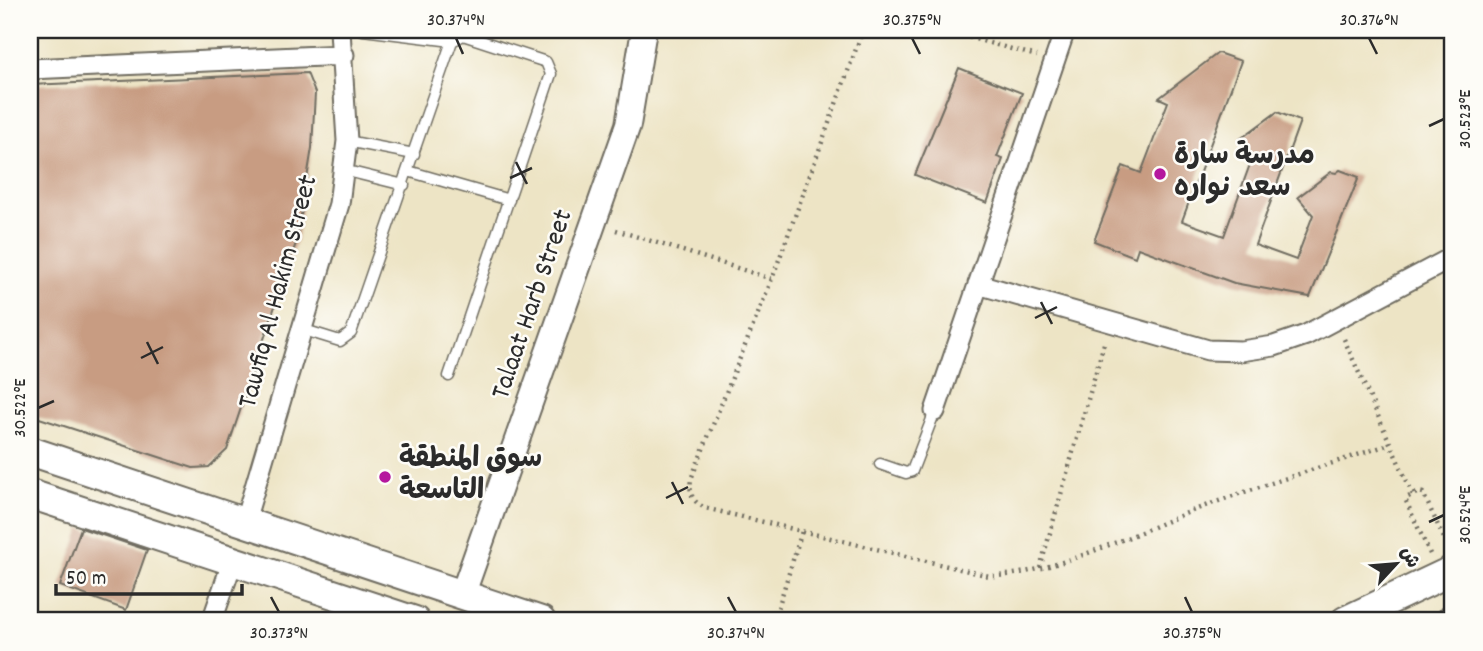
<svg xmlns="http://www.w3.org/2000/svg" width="1483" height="651" viewBox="0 0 1483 651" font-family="Dekko,'Playpen Sans Arabic',sans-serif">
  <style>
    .building { fill: #c89c82 }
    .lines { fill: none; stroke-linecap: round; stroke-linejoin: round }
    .service-casing { stroke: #6f6c61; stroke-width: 13 }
    .minor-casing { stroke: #6f6c61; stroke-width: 23 }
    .tertiary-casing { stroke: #6f6c61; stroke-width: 28 }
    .secondary-casing { stroke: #6f6c61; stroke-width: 32 }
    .path { stroke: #6f6c61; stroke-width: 4.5; stroke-dasharray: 2 5; stroke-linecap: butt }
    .service { stroke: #fff; stroke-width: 10 }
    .minor { stroke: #fff; stroke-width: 19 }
    .tertiary { stroke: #fff; stroke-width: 24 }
    .secondary { stroke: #fff; stroke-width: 28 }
    .ticks { fill: none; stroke: #2b2b2b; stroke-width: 2.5 }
    .poi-dot { fill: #b5179e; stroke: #fdfcf7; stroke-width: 2.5 }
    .labels { text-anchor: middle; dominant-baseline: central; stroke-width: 5; stroke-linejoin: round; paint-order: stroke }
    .poi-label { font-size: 28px; font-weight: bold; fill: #2b2b2b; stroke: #fdfcf7; text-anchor: start }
    .street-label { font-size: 28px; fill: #2b2b2b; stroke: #fdfcf7 }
    .neatline { fill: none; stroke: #2b2b2b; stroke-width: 2.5 }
    .ticks-label { font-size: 18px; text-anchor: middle; fill: #2b2b2b }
  </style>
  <rect width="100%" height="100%" fill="#fdfcf7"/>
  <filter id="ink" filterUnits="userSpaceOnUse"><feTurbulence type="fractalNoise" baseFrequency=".0143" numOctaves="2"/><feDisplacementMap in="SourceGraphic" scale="14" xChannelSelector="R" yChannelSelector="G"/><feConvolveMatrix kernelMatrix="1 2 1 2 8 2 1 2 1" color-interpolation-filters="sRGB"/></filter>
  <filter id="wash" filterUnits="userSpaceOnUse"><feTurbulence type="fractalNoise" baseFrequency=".00686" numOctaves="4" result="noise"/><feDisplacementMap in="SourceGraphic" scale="28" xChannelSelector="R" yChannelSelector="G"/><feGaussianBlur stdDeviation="1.57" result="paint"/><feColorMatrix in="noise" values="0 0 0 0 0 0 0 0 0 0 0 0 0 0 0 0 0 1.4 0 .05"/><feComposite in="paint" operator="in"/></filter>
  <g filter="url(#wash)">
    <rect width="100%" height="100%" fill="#ede4c5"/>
    <g id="blocks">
      <!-- building -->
      <path class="building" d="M1218 53 1241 61 1182 221 1224 236 1253 156 1239 140 1277 112 1300 121 1255 245 1296 260 1313 215 1298 197 1331 172 1336 173 1340 170 1359 177 1310 297 1234 283 1138 248 1135 257 1094 241 1123 166 1141 173 1168 102 1159 98Z
        M959 68 1022 93 997 157 1003 159 987 203 915 175Z
        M307 73 315 93 312 148 297 240 227 450 209 467 193 468 30 415V85Z
        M81 528 147 550 126 610 60 586Z"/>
    </g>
  </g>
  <g filter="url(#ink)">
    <use href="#blocks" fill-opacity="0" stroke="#6f6c61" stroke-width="2"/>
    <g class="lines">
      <defs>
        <path id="service" d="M363 30 452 41
          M347 141 414 154
          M343 170 404 185
          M408 171 509 200
          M301 329 340 341 351 333 452 41 463 35 546 62 551 74 449 376
          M880 464 906 473 912 471 935 411"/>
        <path id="minor" d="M30 69 344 55
          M978 284 1208 350 1241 351 1274 346 1306 335 1453 257
          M935 411 1065 30
          M244 524 339 204 347 141 340 30
          M212 621 233 560"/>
        <path id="tertiary" d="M462 596 628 125 644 30"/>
        <path id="secondary" d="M30 451 541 621
          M30 494 415 621
          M1345 621 1453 570
          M1450 621 1453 620"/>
      </defs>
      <!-- service casing -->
      <use href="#service" class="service-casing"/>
      <!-- minor casing -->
      <use href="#minor" class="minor-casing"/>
      <!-- tertiary casing -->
      <use href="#tertiary" class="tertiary-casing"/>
      <!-- secondary casing -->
      <use href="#secondary" class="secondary-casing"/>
      <!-- path -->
      <path class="path" d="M863 30 772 279 691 479C689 494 692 501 705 508L989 576C1047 577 1140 531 1197 509 1261 485 1326 466 1390 444
        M942 30 1037 56
        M616 230 772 279
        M1344 339 1413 495
        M1430 554 1406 501 1408 497 1419 492 1423 493 1448 547
        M1040 568 1105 340
        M774 621 802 531"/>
      <!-- service -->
      <use href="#service" class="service"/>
      <!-- minor -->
      <use href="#minor" class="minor"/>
      <!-- tertiary -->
      <use href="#tertiary" class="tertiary"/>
      <!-- secondary -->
      <use href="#secondary" class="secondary"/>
    </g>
  </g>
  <!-- ticks -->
  <path class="ticks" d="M456 38 463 54M912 38 920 54M1369 38 1377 54M1429 126 1444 119M516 162 527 184M510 178 532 168M1041 302 1052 324M1035 318 1057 307M147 342 158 364M141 358 163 347M38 408 54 401M672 482 683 504M666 498 688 487M1429 522 1444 515M271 597 279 612M728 597 736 612M1185 597 1192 612"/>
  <!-- markers -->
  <g class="poi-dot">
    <circle cx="1160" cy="174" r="7"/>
    <circle cx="385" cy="477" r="7"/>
  </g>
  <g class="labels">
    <!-- poi labels -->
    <g class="poi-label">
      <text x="1174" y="158">مدرسة سارة<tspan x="1174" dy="32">سعد نواره</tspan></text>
      <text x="399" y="461">سوق المنطقة<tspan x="399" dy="32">التاسعة</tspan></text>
    </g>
    <!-- street labels -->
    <g class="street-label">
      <text transform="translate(280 292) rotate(-75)">Tawfiq Al Hakim Street</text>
      <text transform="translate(534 305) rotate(-71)">Talaat Harb Street</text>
    </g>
  </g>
  <!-- margin -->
  <rect width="1483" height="651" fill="none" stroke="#fdfcf7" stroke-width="77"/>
  <!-- north arrow -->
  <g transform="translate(1396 564) rotate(64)" stroke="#fdfcf7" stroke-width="5" paint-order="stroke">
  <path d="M0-5L12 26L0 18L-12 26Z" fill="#2b2b2b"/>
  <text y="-10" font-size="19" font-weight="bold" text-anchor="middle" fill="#2b2b2b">ش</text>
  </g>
  <!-- scale -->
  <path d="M56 584v10h186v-10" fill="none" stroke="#2b2b2b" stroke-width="3.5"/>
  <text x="66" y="584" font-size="21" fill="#2b2b2b" stroke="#fdfcf7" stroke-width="5" paint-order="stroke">50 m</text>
  <rect x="38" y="38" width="1406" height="574" class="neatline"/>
  <g class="ticks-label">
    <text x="456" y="25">30.374°N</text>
    <text x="912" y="25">30.375°N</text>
    <text x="1369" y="25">30.376°N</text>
    <text transform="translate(1464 119) rotate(-90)" y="6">30.523°E</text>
    <text transform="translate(19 408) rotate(-90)" y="6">30.522°E</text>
    <text transform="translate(1464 515) rotate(-90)" y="6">30.524°E</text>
    <text x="279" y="638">30.373°N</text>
    <text x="736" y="638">30.374°N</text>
    <text x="1192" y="638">30.375°N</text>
  </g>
</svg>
